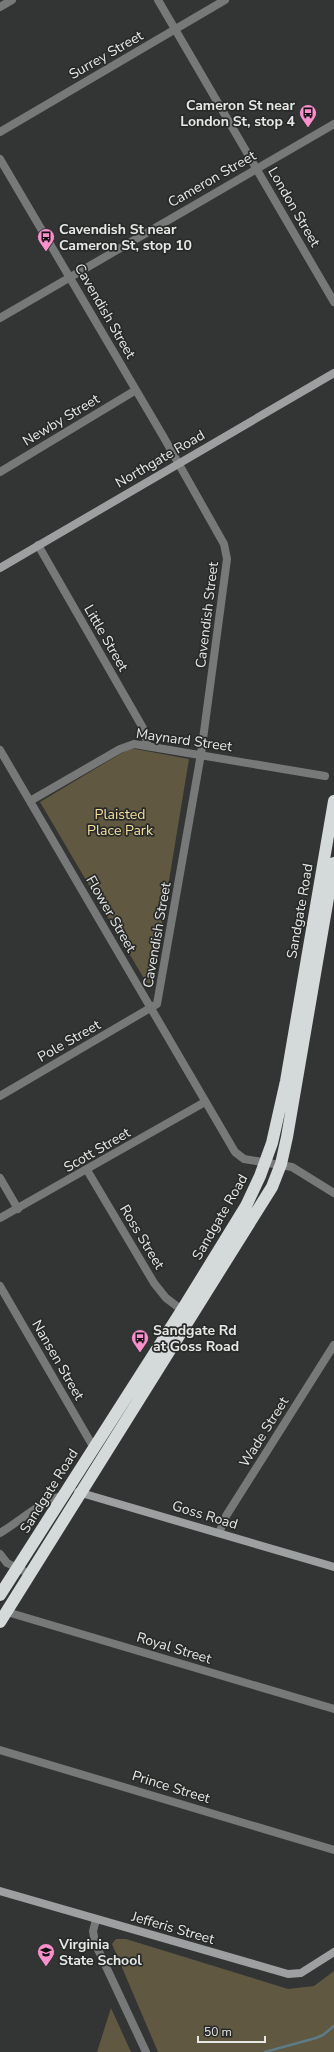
<svg xmlns="http://www.w3.org/2000/svg" width="334" height="2052" viewBox="0 0 334 2052" font-family="'Nunito Sans',sans-serif">
  <style>
    .green { fill: #615841 }
    .lines { fill: none; stroke-linecap: round; stroke-linejoin: round }
    .stream { stroke: #5d7c88; stroke-width: 2.5 }
    .street { stroke: #777979; stroke-width: 8 }
    .secondary { stroke: #9da0a0; stroke-width: 8 }
    .highway { stroke: #d4d9d9; stroke-width: 12 }
    .labels { text-anchor: middle; dominant-baseline: central; stroke-width: 3.5; stroke-linejoin: round; paint-order: stroke }
    .street-label { font-size: 14px; fill: #e6e8e6; stroke: #282b29 }
    .poi-label { font-size: 14px; font-weight: bold; fill: #e6e8e6; stroke: #282b29; text-anchor: start }
    .park-label { font-size: 14px; fill: #f8df9e; stroke: #282b29 }
  </style>
  <rect width="100%" height="100%" fill="#323533"/>
  <!-- green -->
  <path class="green" d="M130 748 189 759 152 984 146 982 40 802Z
    M116 1939H126L288 1989 314 1986 334 1971V2052H158L112 1944Z
    M111 2008 131 2052H97Z"/>
  <g class="lines">
    <!-- stream -->
    <path class="stream" d="M265 2052 316 2038 323 2035 334 2026"/>
    <!-- street -->
    <path class="street" d="M158 0 334 302
      M0 7 12 0
      M0 132 225 0
      M0 159 163 436 224 544 227 559 201 754 157 1004 0 1096
      M0 318 334 124
      M0 472 136 390
      M38 545 143 728 148 746
      M0 750 235 1152 244 1159 292 1167 334 1193
      M30 801 120 749 134 744 325 776
      M87 1170 154 1283 166 1298 182 1310
      M0 1178 18 1209
      M0 1218 205 1102
      M0 1286 94 1448
      M0 1533C19 1522 43 1499 63 1496
      M219 1533 226 1516 334 1345
      M0 1554 7 1563 30 1574
      M7 1612 334 1709
      M0 1750 334 1850
      M96 1920 93 1931 95 1943 146 2052"/>
    <!-- secondary -->
    <path class="secondary" d="M0 568 334 373
      M78 1492 334 1567
      M0 1891 288 1974 301 1973 334 1952"/>
    <!-- highway -->
    <path class="highway" d="M0 1595 182 1310 246 1206 260 1176 272 1143 286 1081 334 801
      M0 1622 272 1187 281 1164 287 1137 334 863"/>
  </g>
  <!-- icons -->
  <defs>
    <symbol id="bus-pin" viewBox="-11 -11 22 30"><path d="M0 17L-7.5 6A9.5 9.5 0 1 1 7.5 6Z" fill="#f890cc" stroke="#282b29"/><path d="M-5-6H5V4H4V6H2V4H-2V6H-4V4H-5ZM-3.5-4V0h7V-4ZM-3.5 1.2v1.5H-2V1.2ZM2 1.2v1.5H3.5V1.2Z" fill="#111"/></symbol>
    <symbol id="school-pin" viewBox="-11 -11 22 30"><path d="M0 17L-7.5 6A9.5 9.5 0 1 1 7.5 6Z" fill="#f890cc" stroke="#282b29"/><path d="M0-5L7-2L0 1L-7-2ZM-4 1L0 2.5L4 1V4Q0 6-4 4Z" fill="#111"/></symbol>
  </defs>
  <g fill-rule="evenodd">
    <use href="#bus-pin" x="298" y="103" width="20" height="27"/>
    <use href="#bus-pin" x="36" y="227" width="20" height="27"/>
    <use href="#bus-pin" x="130" y="1328" width="20" height="27"/>
    <use href="#school-pin" x="36" y="1942" width="20" height="27"/>
  </g>
  <g class="labels">
    <!-- street labels -->
    <g class="street-label">
      <text transform="translate(106 55) rotate(-30)">Surrey Street</text>
      <text transform="translate(212 179) rotate(-30)">Cameron Street</text>
      <text transform="translate(294 207) rotate(60)">London Street</text>
      <text transform="translate(105 311) rotate(60)">Cavendish Street</text>
      <text transform="translate(61 420) rotate(-31)">Newby Street</text>
      <text transform="translate(160 459) rotate(-30)">Northgate Road</text>
      <text transform="translate(207 615) rotate(-83)">Cavendish Street</text>
      <text transform="translate(106 638) rotate(60)">Little Street</text>
      <text transform="translate(184 740) rotate(8)">Maynard Street</text>
      <text transform="translate(300 911) rotate(-80)">Sandgate Road</text>
      <text transform="translate(111 914) rotate(60)">Flower Street</text>
      <text transform="translate(157 935) rotate(-80)">Cavendish Street</text>
      <text transform="translate(69 1041) rotate(-30)">Pole Street</text>
      <text transform="translate(97 1150) rotate(-30)">Scott Street</text>
      <text transform="translate(220 1217) rotate(-60)">Sandgate Road</text>
      <text transform="translate(142 1237) rotate(59)">Ross Street</text>
      <text transform="translate(58 1360) rotate(60)">Nansen Street</text>
      <text transform="translate(264 1432) rotate(-58)">Wade Street</text>
      <text transform="translate(49 1491) rotate(-58)">Sandgate Road</text>
      <text transform="translate(205 1515) rotate(17)">Goss Road</text>
      <text transform="translate(174 1648) rotate(17)">Royal Street</text>
      <text transform="translate(171 1787) rotate(17)">Prince Street</text>
      <text transform="translate(173 1928) rotate(16)">Jefferis Street</text>
    </g>
    <!-- poi labels -->
    <g class="poi-label">
      <text x="295" y="105" text-anchor="end">Cameron St near<tspan x="295" dy="16">London St, stop 4</tspan></text>
      <text x="59" y="229">Cavendish St near<tspan x="59" dy="16">Cameron St, stop 10</tspan></text>
      <text x="153" y="1330">Sandgate Rd<tspan x="153" dy="16">at Goss Road</tspan></text>
      <text x="59" y="1944">Virginia<tspan x="59" dy="16">State School</tspan></text>
    </g>
    <!-- park labels -->
    <g class="park-label">
      <text x="120" y="814">Plaisted<tspan x="120" dy="16">Place Park</tspan></text>
    </g>
  </g>
  <!-- scale -->
  <path d="M198 2036v6h67v-6" fill="none" stroke="#e6e8e6" stroke-width="2"/>
  <text x="204" y="2036" font-size="12" fill="#e6e8e6" stroke="#282b29" stroke-width="3" paint-order="stroke">50 m</text>
</svg>
